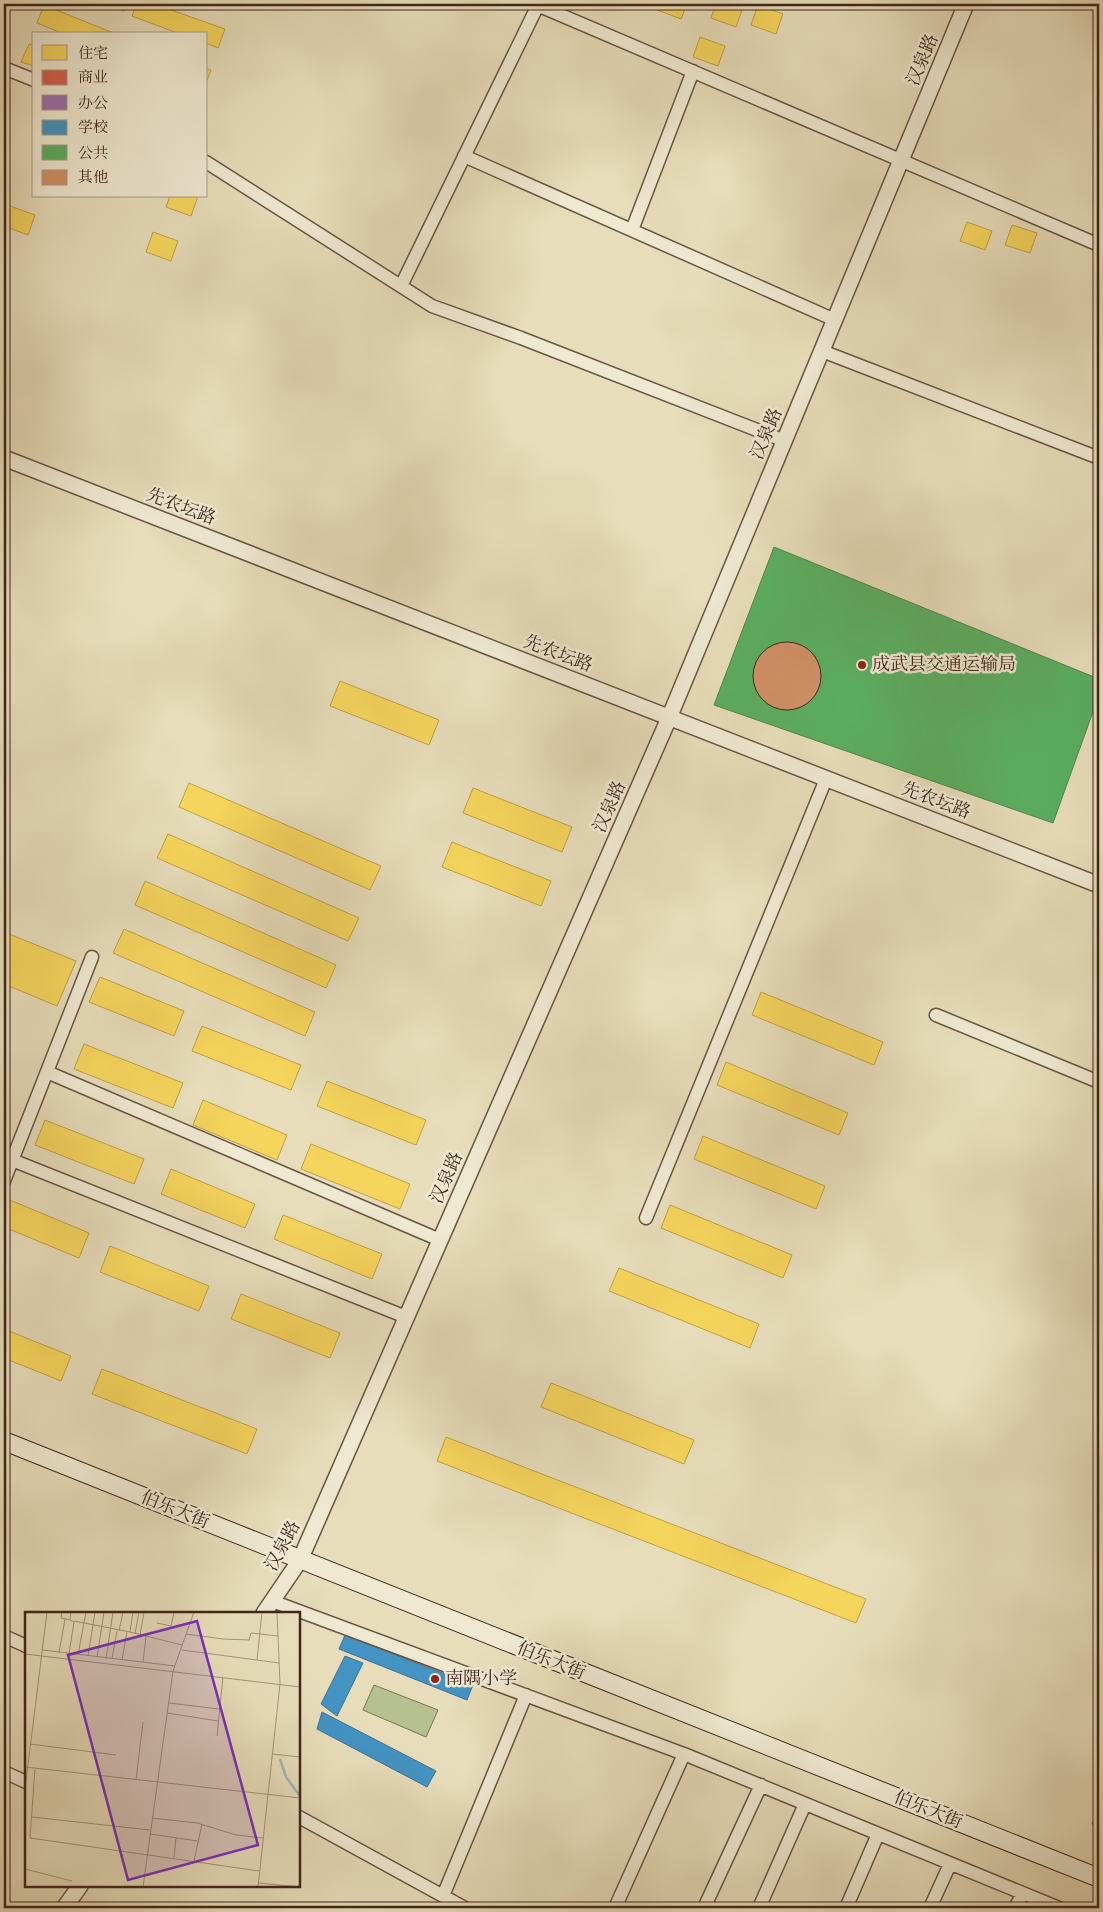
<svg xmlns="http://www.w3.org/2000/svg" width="1103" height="1912" viewBox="0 0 1103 1912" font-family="'Old Standard TT','Noto Serif SC',serif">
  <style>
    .green { fill: #b7c08f; stroke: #7c7355 }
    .homes { fill: #f6d55c; stroke: #c0a048 }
    .shops { fill: #d6604d; stroke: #a94f3e }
    .offices { fill: #9970ab; stroke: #7f5a80 }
    .schools { fill: #4393c3; stroke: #427291 }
    .public { fill: #5aae61; stroke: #52854c }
    .building { fill: #d09167; stroke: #41261b }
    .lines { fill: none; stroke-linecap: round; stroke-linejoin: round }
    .minor-casing { stroke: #6a5443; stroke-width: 15 }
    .tertiary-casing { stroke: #6a5443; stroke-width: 18 }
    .secondary-casing { stroke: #41261b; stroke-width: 20 }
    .minor { stroke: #efe9d2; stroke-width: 12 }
    .tertiary { stroke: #efe9d2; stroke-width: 15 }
    .secondary { stroke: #efe9d2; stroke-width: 18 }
    .poi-dot { fill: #8f2418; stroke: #efe9d2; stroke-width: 2 }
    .labels { text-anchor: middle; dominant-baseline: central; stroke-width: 5; stroke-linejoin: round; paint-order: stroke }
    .street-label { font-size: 18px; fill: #41261b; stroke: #efe9d2 }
    .poi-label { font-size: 18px; fill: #41261b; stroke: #efe9d2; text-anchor: start }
    .inset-river { fill: none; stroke: #98bab7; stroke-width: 2.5 }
    .inset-road { fill: none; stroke: #a5947a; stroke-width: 1 }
    .view { fill: #7b2cbf; fill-opacity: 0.15; stroke: #7b2cbf; stroke-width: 2.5 }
    .inset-edge { fill: none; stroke: #41261b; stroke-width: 2.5 }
  </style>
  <rect width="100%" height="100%" fill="#e7ddba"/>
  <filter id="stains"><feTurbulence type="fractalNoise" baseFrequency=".004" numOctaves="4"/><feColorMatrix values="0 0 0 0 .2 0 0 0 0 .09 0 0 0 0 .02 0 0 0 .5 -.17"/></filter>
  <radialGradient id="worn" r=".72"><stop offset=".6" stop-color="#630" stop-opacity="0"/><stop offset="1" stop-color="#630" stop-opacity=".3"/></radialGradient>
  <!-- green -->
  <path class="green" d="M374 1685 438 1710 426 1737 363 1710Z"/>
  <!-- homes -->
  <path class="homes" d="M106 4H126L124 11Z
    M136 4H154L225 29 218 48 206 43V34H180L132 16Z
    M222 4H237L235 8Z
    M642 4H687L681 19Z
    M716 4H733L743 7 736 27 711 18Z
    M44 5 116 34H64L37 23Z
    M758 5 783 14 776 34 751 25Z
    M700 37 725 46 718 66 693 57Z
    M29 44 34 46V66L21 62Z
    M206 68 211 70 206 83Z
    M170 196H198L191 216 166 207Z
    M10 206 35 215 28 235 4 226Z
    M967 222 992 231 985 250 960 241Z
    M1012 225 1037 233 1030 253 1005 245Z
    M153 232 178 241 171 261 146 252Z
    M340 681 439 720 429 745 330 706Z
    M189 783 381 866 370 890 179 807Z
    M473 788 572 827 562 852 463 813Z
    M168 834 359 918 348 941 157 858Z
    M452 842 551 881 541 906 442 867Z
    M145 881 336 965 326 988 135 905Z
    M124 929 315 1012 305 1036 113 953Z
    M4 932 76 961 57 1006 4 984Z
    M100 977 184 1011 174 1036 89 1002Z
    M761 992 883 1042 874 1065 752 1015Z
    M202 1026 301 1065 291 1090 192 1051Z
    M84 1044 183 1083 173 1108 74 1069Z
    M726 1062 848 1113 839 1135 717 1085Z
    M327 1081 426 1120 416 1145 317 1106Z
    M203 1100 287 1135 277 1160 193 1125Z
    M45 1120 144 1159 134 1184 35 1145Z
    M703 1136 825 1186 816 1209 694 1159Z
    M311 1144 410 1184 400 1209 301 1169Z
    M171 1169 255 1204 245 1228 161 1194Z
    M5 1198 89 1233 79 1258 4 1227Z
    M670 1205 792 1255 783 1278 661 1228Z
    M283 1215 382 1254 372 1279 274 1239Z
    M110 1246 209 1286 199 1311 100 1272Z
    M619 1268 759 1324 750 1348 609 1291Z
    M241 1294 340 1333 330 1358 231 1319Z
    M4 1329 71 1356 61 1381 4 1358Z
    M102 1369 257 1429 247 1454 92 1394Z
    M551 1383 694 1440 684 1464 541 1407Z
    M446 1437 866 1599 856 1623 437 1461Z"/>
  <!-- shops -->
  <path class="shops" d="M1099 1808V1827L1092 1824Z"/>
  <!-- offices -->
  <path class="offices" d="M858 729 965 770 959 785 853 744Z"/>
  <!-- schools -->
  <path class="schools" d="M345 1635 473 1685 467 1700 339 1649Z
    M345 1656 363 1663 337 1716 321 1704Z
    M322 1712 436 1771 427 1787 317 1729Z"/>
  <!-- public -->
  <path class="public" d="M774 547 1099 679V695L1053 823 714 705Z"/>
  <!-- building -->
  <path class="building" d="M753 676a34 34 0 1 1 68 0a34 34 0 1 1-68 0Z"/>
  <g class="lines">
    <defs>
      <path id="minor" d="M535 4 1099 245
        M4 68 34 80
        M464 156 835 320
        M206 162 432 306 521 338 785 441
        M632 230 693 71
        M401 286 538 5
        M822 351 1099 458
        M936 1015 1099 1082
        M47 1072 440 1240
        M12 1160 406 1317
        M4 1181 92 957
        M646 1218 826 779
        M272 1601 684 1754 1059 1908
        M4 1636 26 1646
        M4 1772 26 1782
        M299 1817 465 1908
        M443 1896 526 1695
        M615 1908 684 1754
        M704 1908 761 1785
        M759 1908 805 1804
        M846 1908 878 1834
        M930 1908 950 1864
        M1015 1908 1023 1893"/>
      <path id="tertiary" d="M4 458 1099 885
        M264 1613 300 1560 669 718 966 4
        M64 1908 80 1886"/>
      <path id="secondary" d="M4 1441 1099 1878"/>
    </defs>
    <!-- minor casing -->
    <use href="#minor" class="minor-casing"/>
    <!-- tertiary casing -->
    <use href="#tertiary" class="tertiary-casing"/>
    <!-- secondary casing -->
    <use href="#secondary" class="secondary-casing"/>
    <!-- minor -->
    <use href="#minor" class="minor"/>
    <!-- tertiary -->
    <use href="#tertiary" class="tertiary"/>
    <!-- secondary -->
    <use href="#secondary" class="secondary"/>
  </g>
  <!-- markers -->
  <g class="poi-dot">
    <circle cx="862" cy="665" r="5"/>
    <circle cx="435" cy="1679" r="5"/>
  </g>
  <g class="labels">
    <!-- street labels -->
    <g class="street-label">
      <text transform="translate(923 60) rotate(-67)">汉泉路</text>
      <text transform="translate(767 434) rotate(-67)">汉泉路</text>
      <text transform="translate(181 507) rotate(21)">先农坛路</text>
      <text transform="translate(558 654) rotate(21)">先农坛路</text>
      <text transform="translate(936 801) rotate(21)">先农坛路</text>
      <text transform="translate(610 807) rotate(-66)">汉泉路</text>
      <text transform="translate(447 1178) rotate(-66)">汉泉路</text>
      <text transform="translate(175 1510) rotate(22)">伯乐大街</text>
      <text transform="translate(283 1546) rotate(-62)">汉泉路</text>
      <text transform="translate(551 1661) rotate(22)">伯乐大街</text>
      <text transform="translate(928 1810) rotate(22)">伯乐大街</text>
    </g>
    <!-- poi labels -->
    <g class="poi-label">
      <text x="872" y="665">成武县交通运输局</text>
      <text x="445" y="1679">南隅小学</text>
    </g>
  </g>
  <!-- overview -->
  <g transform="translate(25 1612)">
    <rect width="275" height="275" fill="#e7ddba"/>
    <path class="inset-river" d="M255 147 261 165 275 184"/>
    <path class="inset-road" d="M37 0 36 6 45 8M108 0 105 20 157 33M49 9 105 20M132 11 146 14 149 0M94 19 98 0M110 22 114 0M161 22 198 27 224 28 226 21 253 24M115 23 119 0M18 38 150 54M157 38 254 51M34 41 40 7M0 42 275 75M44 42 49 10 45 8 46 0M53 43 61 0M63 44 70 0M72 45 79 0M81 47 88 0M87 47 92 19M97 48 102 20M232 48 237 0M118 50 121 24M144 91 194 97M142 101 193 109M192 124 198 65M5 132 91 143M247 142 275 145M0 155 275 186M10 157 5 226 234 259M111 168 118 110M0 177 22 0M7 205 125 218M127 206 172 211 211 223 238 226M125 222 173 229M149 246 151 226M169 249 177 212M0 257 47 269M233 271 275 275M118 275 148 59 169 0M233 275 255 72 252 0"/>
    <path class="view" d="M172 9 233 233 103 268 43 43Z"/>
    <rect width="275" height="275" class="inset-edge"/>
  </g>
  <!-- margin -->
  <rect width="1103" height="1912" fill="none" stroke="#e7ddba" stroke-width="20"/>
  <rect x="5" y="5" width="1093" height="1902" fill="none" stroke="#41261b" stroke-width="2.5"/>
  <rect x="10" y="10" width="1083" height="1892" fill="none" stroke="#41261b"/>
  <!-- legend -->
  <rect x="32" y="32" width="175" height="165" fill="#efe9d2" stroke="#a99b89"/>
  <rect x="42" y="45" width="25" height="15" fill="#f6d55c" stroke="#a99b89"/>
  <text x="78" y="58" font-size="15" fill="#41261b">住宅</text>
  <rect x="42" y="70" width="25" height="15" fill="#d6604d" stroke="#a99b89"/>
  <text x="78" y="82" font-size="15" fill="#41261b">商业</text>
  <rect x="42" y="95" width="25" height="15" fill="#9970ab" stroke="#a99b89"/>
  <text x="78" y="108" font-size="15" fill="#41261b">办公</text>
  <rect x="42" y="120" width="25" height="15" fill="#4393c3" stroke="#a99b89"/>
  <text x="78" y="132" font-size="15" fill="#41261b">学校</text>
  <rect x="42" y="145" width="25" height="15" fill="#5aae61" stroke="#a99b89"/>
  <text x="78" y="158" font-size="15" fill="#41261b">公共</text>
  <rect x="42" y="170" width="25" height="15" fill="#d09167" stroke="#a99b89"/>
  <text x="78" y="182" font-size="15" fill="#41261b">其他</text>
  <rect width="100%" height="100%" filter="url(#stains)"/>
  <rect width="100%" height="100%" fill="url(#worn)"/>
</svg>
